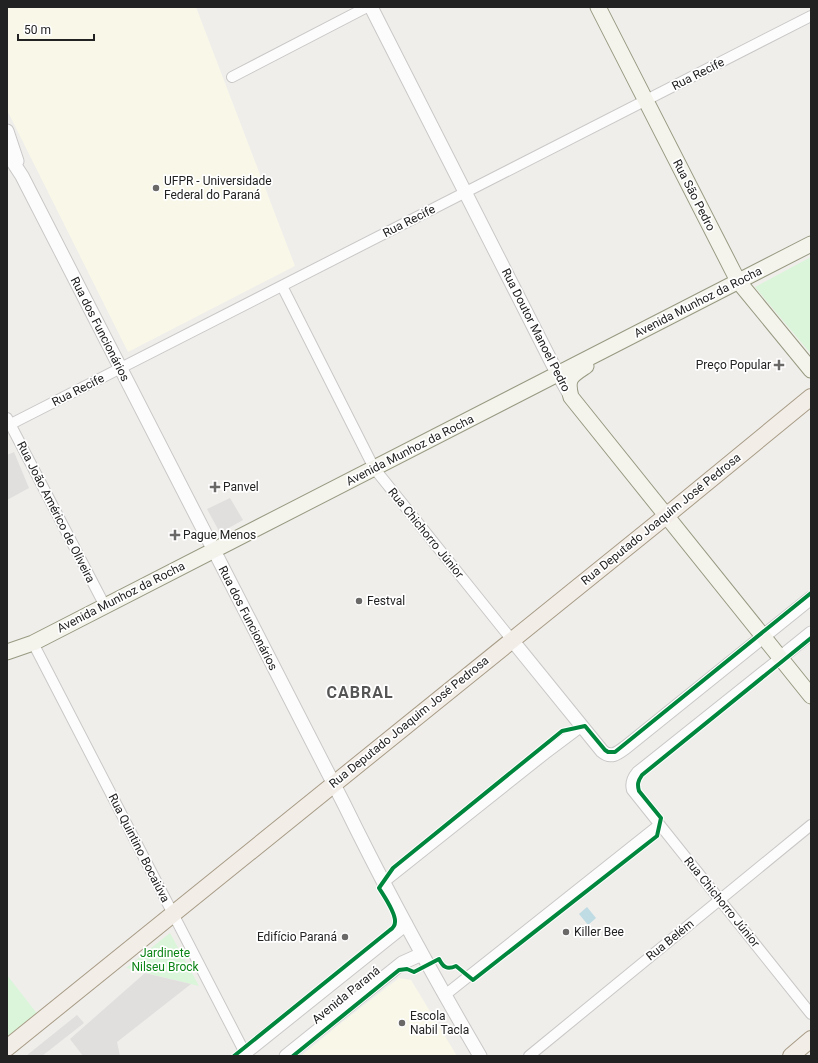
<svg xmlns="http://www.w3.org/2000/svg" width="818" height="1063" viewBox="0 0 818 1063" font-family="Roboto,sans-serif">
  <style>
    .education { fill: #f8f7e8 }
    .park { fill: #daf5da }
    .parking { fill: #e0dfde }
    .water { fill: #bfdbe3 }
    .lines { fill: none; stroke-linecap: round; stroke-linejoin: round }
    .minor-casing { stroke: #c9c8c7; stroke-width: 12 }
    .tertiary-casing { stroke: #c9c8c7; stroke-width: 15 }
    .secondary-casing { stroke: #999a82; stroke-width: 17 }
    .primary-casing { stroke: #a79c86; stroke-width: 18 }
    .minor { stroke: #fdfcfc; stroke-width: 10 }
    .tertiary { stroke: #fdfcfc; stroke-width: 13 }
    .secondary { stroke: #f4f4ed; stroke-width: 15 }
    .primary { stroke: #f3ede7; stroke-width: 16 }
    .cycleway-casing { stroke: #fff; stroke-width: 6 }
    .cycleway { stroke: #00873e; stroke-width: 4 }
    .poi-dot { fill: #6a6968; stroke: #fff; stroke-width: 1.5 }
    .labels { text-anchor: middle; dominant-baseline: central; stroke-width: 3.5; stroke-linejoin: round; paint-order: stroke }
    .street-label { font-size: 12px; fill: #222; stroke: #fff }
    .poi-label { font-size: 12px; fill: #222; stroke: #fff; text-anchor: start }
    .park-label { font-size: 12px; fill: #0c8416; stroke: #fff }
    .district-label { font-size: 16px; font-weight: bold; letter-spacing: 1px; fill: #555; stroke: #fff }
  </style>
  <rect width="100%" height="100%" fill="#f0eeeb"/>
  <!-- education -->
  <path class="education" d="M7 7H196L295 266 128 352 7 110Z
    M399 978 411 980 457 1056H301L341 1023Z"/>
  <!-- park -->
  <path class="park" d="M811 257V354L755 287Z
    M170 933 199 986 126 968Z
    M7 975 39 1016 7 1041Z"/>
  <!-- parking -->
  <path class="parking" d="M14 452 29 488 7 500V455Z
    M230 498 243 520 220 533 207 509Z
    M145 973 191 984 117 1042 120 1056H83L70 1039Z
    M77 1015 84 1023 42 1056H26Z"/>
  <!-- water -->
  <path class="water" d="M587 907 596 918 588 925 579 914Z"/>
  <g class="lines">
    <defs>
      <path id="minor" d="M232 77 367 7
        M282 286 374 468 512 640
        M7 418 105 606
        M7 426 811 16
        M33 643 245 1053
        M780 658 637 772C632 778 630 783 632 790L811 1014
        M384 882 545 754 581 727
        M445 995 659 825
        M529 1056 811 825"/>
      <path id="tertiary" d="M371 7 553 365 571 397
        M7 131 17 161
        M7 153 22 176 344 804C386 890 432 974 480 1056
        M512 640 602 751C611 759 618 753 626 747L811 598
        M780 658 811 633
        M241 1056 406 924
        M286 1056 402 963 422 954"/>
      <path id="secondary" d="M598 7 738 281 811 370
        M586 366C571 376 566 378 571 397L811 696
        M7 652 33 643 811 244"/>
      <path id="primary" d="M7 1048 666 516 811 397
        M791 1056 811 1039"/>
    </defs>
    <!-- minor casing -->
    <use href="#minor" class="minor-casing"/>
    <!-- tertiary casing -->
    <use href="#tertiary" class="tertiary-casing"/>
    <!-- secondary casing -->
    <use href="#secondary" class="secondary-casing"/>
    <!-- primary casing -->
    <use href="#primary" class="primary-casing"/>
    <!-- minor -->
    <use href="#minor" class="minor"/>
    <!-- tertiary -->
    <use href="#tertiary" class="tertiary"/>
    <!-- secondary -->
    <use href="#secondary" class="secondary"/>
    <!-- primary -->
    <use href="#primary" class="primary"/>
    <defs>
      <path id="cycleway" d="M234 1056 390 930C393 928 395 925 395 922 396 913 384 896 379 888L393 868 562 731 585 726 605 750 608 752H615L811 593
        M293 1056 399 970 407 969 414 972 439 959C443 967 447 970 456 966L473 980 657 836 661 818 639 791C637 784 638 781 642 775L811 638"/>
    </defs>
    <!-- cycleway casing -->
    <use href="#cycleway" class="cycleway-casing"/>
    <!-- cycleway -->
    <use href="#cycleway" class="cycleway"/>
  </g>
  <!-- markers -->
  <g class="poi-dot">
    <circle cx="156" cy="188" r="4"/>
    <path d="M777 359h4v4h4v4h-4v4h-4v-4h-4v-4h4z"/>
    <path d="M213 481h4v4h4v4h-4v4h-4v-4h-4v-4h4z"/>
    <path d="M173 529h4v4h4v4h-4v4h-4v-4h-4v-4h4z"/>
    <circle cx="359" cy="601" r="4"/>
    <circle cx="566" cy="932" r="4"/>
    <circle cx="345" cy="937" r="4"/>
    <circle cx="402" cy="1023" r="4"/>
  </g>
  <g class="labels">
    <!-- street labels -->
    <g class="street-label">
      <text transform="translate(698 74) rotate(-27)">Rua Recife</text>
      <text transform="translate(694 195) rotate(63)">Rua São Pedro</text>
      <text transform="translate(409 221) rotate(-27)">Rua Recife</text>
      <text transform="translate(698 302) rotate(-27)">Avenida Munhoz da Rocha</text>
      <text transform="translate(100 329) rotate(63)">Rua dos Funcionários</text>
      <text transform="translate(536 330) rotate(63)">Rua Doutor Manoel Pedro</text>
      <text transform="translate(78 390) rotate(-27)">Rua Recife</text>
      <text transform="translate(410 450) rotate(-27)">Avenida Munhoz da Rocha</text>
      <text transform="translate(56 512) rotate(63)">Rua João Américo de Oliveira</text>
      <text transform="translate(661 519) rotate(-39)">Rua Deputado Joaquim José Pedrosa</text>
      <text transform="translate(426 533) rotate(51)">Rua Chichorro Júnior</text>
      <text transform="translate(121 597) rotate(-27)">Avenida Munhoz da Rocha</text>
      <text transform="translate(248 618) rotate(63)">Rua dos Funcionários</text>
      <text transform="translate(409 722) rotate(-39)">Rua Deputado Joaquim José Pedrosa</text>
      <text transform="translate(139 848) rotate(63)">Rua Quintino Bocaiúva</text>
      <text transform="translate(722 902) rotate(51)">Rua Chichorro Júnior</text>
      <text transform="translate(670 940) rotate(-39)">Rua Belém</text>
      <text transform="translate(346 995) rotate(-39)">Avenida Paraná</text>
    </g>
    <!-- poi labels -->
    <g class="poi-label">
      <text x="164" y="181">UFPR - Universidade<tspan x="164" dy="14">Federal do Paraná</tspan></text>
      <text x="771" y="365" text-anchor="end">Preço Popular</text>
      <text x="223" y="487">Panvel</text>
      <text x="183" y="535">Pague Menos</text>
      <text x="367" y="601">Festval</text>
      <text x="574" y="932">Killer Bee</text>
      <text x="337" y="937" text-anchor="end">Edifício Paraná</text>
      <text x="410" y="1016">Escola<tspan x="410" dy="14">Nabil Tacla</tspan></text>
    </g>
    <!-- park labels -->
    <g class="park-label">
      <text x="165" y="953">Jardinete<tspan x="165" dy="14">Nilseu Brock</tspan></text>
    </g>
    <!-- district labels -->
    <g class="district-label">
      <text x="360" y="692">CABRAL</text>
    </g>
  </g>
  <!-- border -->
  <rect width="818" height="1063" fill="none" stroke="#222222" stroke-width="16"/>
  <!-- scale -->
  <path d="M18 34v6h76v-6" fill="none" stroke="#222222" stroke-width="2"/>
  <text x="24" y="34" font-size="12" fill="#222222" stroke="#ffffff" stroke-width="3" paint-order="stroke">50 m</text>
</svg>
